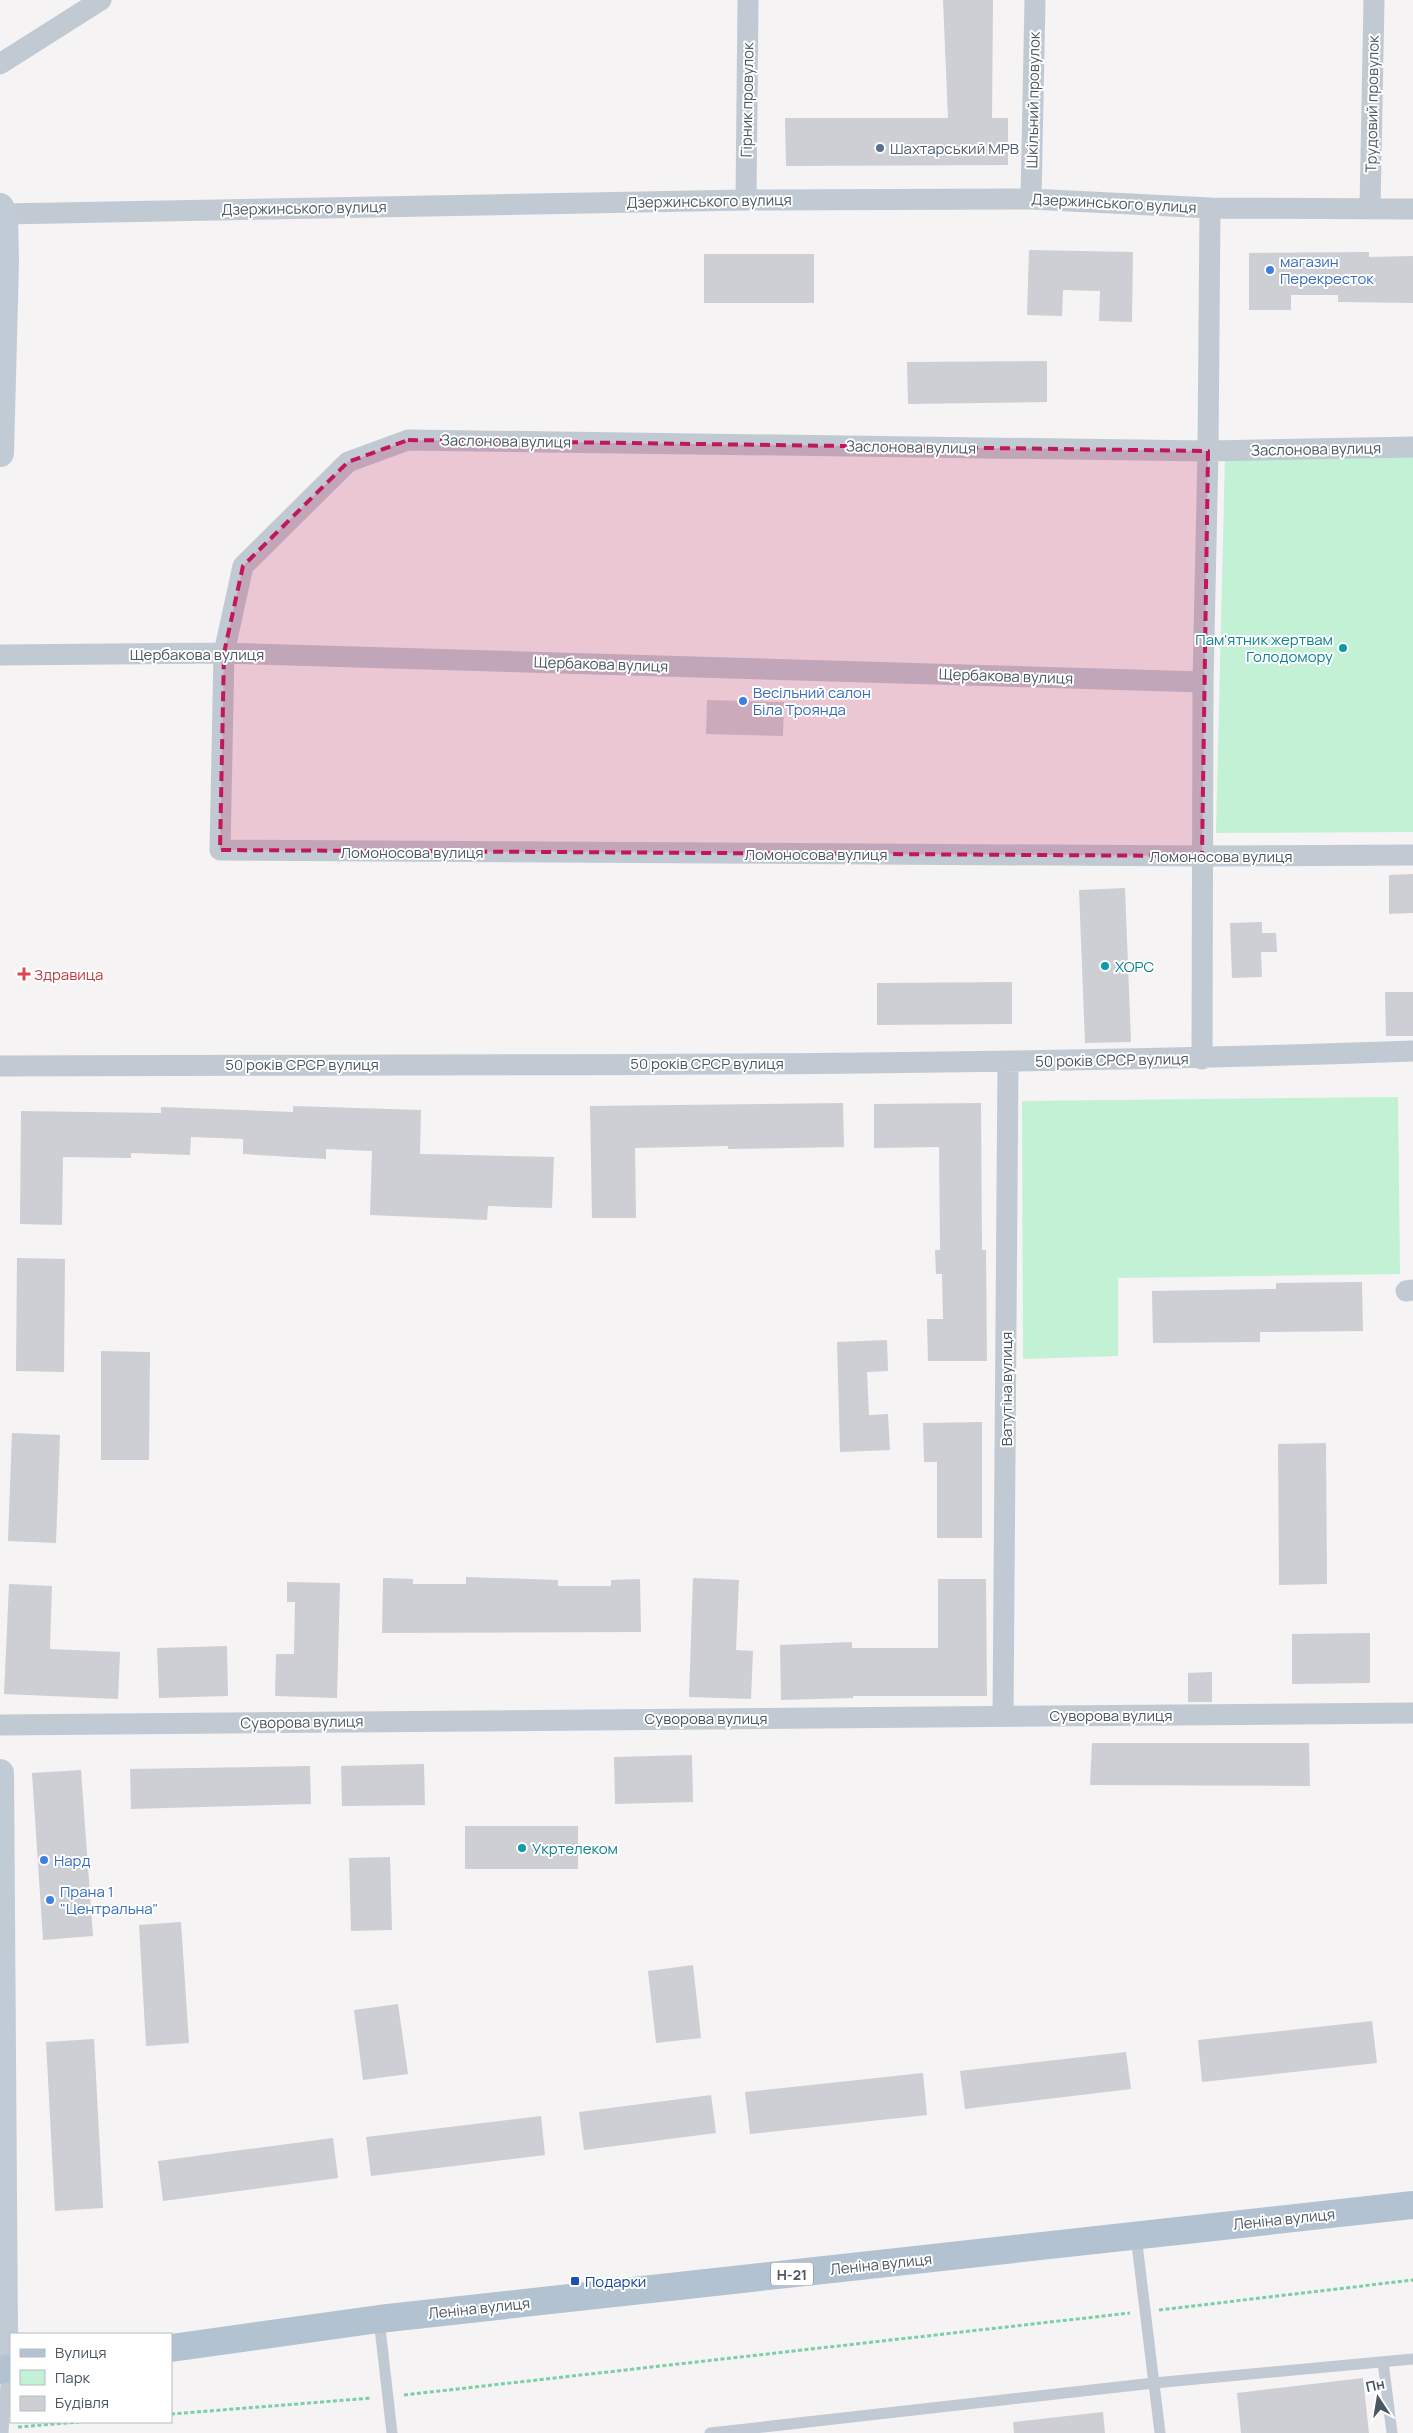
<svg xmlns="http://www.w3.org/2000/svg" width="1413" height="2433" viewBox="0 0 1413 2433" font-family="Manrope,sans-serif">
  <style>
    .green { fill: #c3f1d5 }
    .building { fill: #cdcfd5 }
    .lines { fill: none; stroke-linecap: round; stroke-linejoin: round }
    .path { stroke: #7ad0a6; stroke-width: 3; stroke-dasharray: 4 2.5; stroke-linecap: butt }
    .lane { stroke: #c1cad2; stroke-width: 11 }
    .street { stroke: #c1cad2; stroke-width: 21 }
    .secondary { stroke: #c1cbd6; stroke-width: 28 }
    .primary { stroke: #b3c2d1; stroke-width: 28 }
    .marked { fill: #c2185b; fill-opacity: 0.2; stroke: #c2185b; stroke-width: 4; stroke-dasharray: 10 6; stroke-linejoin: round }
    .service-dot { fill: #5c6f8a; stroke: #fff; stroke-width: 2 }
    .shop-dot { fill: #3f7fe0; stroke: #fff; stroke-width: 2 }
    .culture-dot { fill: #0f9aa8; stroke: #fff; stroke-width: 2 }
    .health-dot { fill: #e0444e; stroke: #fff; stroke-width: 2 }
    .transit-dot { fill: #1a4fb4; stroke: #fff; stroke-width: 2 }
    .labels { text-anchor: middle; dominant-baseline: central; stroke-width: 4; stroke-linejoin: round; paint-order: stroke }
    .shield { fill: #fff; stroke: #808990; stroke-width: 1 }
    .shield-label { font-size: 14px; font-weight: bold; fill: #4a5661 }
    .street-label { font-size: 15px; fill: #4a5661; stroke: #fff }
    .service-label { font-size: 15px; fill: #4e5e75; stroke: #fff; text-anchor: start }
    .shop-label { font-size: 15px; fill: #366cbe; stroke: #fff; text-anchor: start }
    .culture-label { font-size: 15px; fill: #0d838f; stroke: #fff; text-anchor: start }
    .health-label { font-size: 15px; fill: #be3a42; stroke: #fff; text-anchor: start }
    .transit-label { font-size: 15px; fill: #164399; stroke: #fff; text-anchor: start }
  </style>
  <rect width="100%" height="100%" fill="#f5f3f3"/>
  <!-- green -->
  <path class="green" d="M1413 453V832L1216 833 1225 456Z
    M1398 1097 1400 1274 1118 1278V1356L1023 1359 1022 1101Z"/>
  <!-- building -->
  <path class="building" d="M943 0H993L992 118H1008V165L786 166 785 118H948Z
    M1029 250 1133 252 1132 322 1099 321 1100 291 1063 290 1062 316 1027 315Z
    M1369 252V257L1413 256V303L1338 302V295H1291V310H1249V253Z
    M704 254H814V303H704Z
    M1047 361V402L908 404 907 362Z
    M707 700 784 702 783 736 706 734Z
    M1413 874V913L1389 914V875Z
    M1125 888 1131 1042 1085 1043 1079 890Z
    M1262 922V933H1276L1277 952H1261L1262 977 1232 978 1230 923Z
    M1012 982V1024L877 1025V983Z
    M1385 992H1413V1036H1386Z
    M843 1103 844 1147 728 1149V1146L635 1148 636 1218H592L590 1106Z
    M981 1103 982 1250H986L987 1361H928L927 1319H943L942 1274H936L935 1250H940L939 1147 874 1148V1104Z
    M293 1106 421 1110 420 1154 554 1157 552 1208 488 1206 487 1220 370 1215 372 1151 326 1149V1159L243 1154V1139L191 1137 190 1155 131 1153V1158L63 1157 62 1225 20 1224 21 1111 161 1113V1107L293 1112Z
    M17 1258 65 1259 64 1372 16 1371Z
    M1362 1282 1363 1331 1260 1332V1342L1153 1343 1152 1291 1276 1289V1283Z
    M887 1340 888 1371 867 1372 869 1415 888 1414 890 1450 840 1452 837 1342Z
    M101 1351 150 1352 149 1460H101Z
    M982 1422V1538H937V1462H924L923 1423Z
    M12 1433 60 1435 56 1543 8 1541Z
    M1326 1443 1327 1584 1279 1585 1278 1444Z
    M466 1577 558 1580V1586H611V1580L640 1579 641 1632 382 1633 383 1578 413 1579V1584H466Z
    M693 1578 739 1580 736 1650 753 1651 751 1699 689 1697Z
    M938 1579H986L987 1696H853V1698L781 1700 780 1645 852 1642V1648H938Z
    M287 1582 340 1583 337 1698 275 1696 276 1654H294L295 1602H287Z
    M9 1584 52 1586 50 1649 120 1652 118 1699 4 1694Z
    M1370 1633V1683L1292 1684V1634Z
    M227 1646 228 1696 159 1698 157 1648Z
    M1212 1672V1702H1188V1673Z
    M1092 1743H1309L1310 1786 1090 1785Z
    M692 1755 693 1802 615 1804 614 1757Z
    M424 1764 425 1805 342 1806 341 1766Z
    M310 1766 311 1804 131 1809 130 1769Z
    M81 1770 93 1936 43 1940 32 1773Z
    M465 1826H578V1869H465Z
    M390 1857 392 1930 351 1931 349 1858Z
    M181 1922 189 2043 146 2046 139 1925Z
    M693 1965 701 2038 656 2043 648 1971Z
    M398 2004 408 2074 363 2080 354 2010Z
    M1372 2021 1377 2063 1202 2082 1198 2040Z
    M94 2039 103 2208 55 2211 46 2042Z
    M1126 2052 1131 2089 965 2109 960 2071Z
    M923 2073 927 2115 750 2134 745 2092Z
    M711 2095 716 2133 584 2150 579 2112Z
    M541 2116 545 2155 371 2176 366 2137Z
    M333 2138 338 2178 163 2201 158 2161Z
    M1363 2378 1369 2433H1241L1237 2393Z
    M1103 2412 1105 2433H1014L1013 2422Z"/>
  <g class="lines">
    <!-- path -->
    <path class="path" d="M1159 2310 1413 2280
      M404 2395 1130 2313
      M171 2414 372 2398
      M18 2427 79 2422"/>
    <!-- lane -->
    <path class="lane" d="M1136 2236 1160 2433
      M379 2319 392 2433
      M1383 2362 1392 2433
      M3 2433 7 2369
      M710 2433 1154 2383 1413 2359"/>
    <!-- street -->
    <path class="street" d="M0 64 101 0
      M1031 199 1035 0
      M746 200 748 0
      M1370 209 1374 0
      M4 214 746 200 1031 199 1210 208 1413 209
      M1413 447 1208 451 408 440 348 462 243 566 224 653 220 850 1202 856 1413 855
      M0 655 224 653 1203 682
      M1202 1059 1203 682 1208 451 1210 208
      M0 1066C471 1064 942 1068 1413 1051
      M1406 1291 1413 1290
      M1003 1716 1008 1061
      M0 1725 1413 1713"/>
    <!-- secondary -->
    <path class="secondary" d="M0 207 4 214 5 262 0 453
      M0 1773 4 2338 7 2369"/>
    <!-- primary -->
    <path class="primary" d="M171 2348 379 2319 1413 2205
      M0 2370 11 2368"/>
  </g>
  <!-- marked area -->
  <path class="marked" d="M408 440 1208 451 1202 856 220 850 224 653 243 566 348 462Z"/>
  <!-- markers -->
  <circle class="service-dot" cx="880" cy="148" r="5"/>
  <g class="shop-dot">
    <circle cx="1270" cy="270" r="5"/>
    <circle cx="743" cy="701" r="5"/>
    <circle cx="44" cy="1860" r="5"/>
    <circle cx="50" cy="1900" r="5"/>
  </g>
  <g class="culture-dot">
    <circle cx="1343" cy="648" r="5"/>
    <circle cx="1105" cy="966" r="5"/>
    <circle cx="522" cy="1848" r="5"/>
  </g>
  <path class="health-dot" d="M21.5 966.5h5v5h5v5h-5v5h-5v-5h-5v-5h5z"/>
  <rect class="transit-dot" x="570" y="2276" width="10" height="10" rx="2.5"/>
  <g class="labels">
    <!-- shield labels -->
    <rect class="shield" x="771" y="2262.5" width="42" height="23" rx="4"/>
    <g class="shield-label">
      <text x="792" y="2274">Н-21</text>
    </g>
    <!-- street labels -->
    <g class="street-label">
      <text transform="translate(747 100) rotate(-89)">Гірник провулок</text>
      <text transform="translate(1033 100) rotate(-89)">Шкільний провулок</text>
      <text transform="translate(1372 104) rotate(-89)">Трудовий провулок</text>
      <text transform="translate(709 201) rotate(-1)">Дзержинського вулиця</text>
      <text transform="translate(1114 203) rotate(3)">Дзержинського вулиця</text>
      <text transform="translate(304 208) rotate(-1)">Дзержинського вулиця</text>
      <text transform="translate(506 441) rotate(1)">Заслонова вулиця</text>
      <text transform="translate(911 447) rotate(1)">Заслонова вулиця</text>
      <text transform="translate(1316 449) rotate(-1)">Заслонова вулиця</text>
      <text x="197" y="654">Щербакова вулиця</text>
      <text transform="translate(601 664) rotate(2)">Щербакова вулиця</text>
      <text transform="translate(1006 676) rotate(2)">Щербакова вулиця</text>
      <text x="412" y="852">Ломоносова вулиця</text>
      <text x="816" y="854">Ломоносова вулиця</text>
      <text x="1221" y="856">Ломоносова вулиця</text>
      <text transform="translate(1112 1060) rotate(-1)">50 років СРСР вулиця</text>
      <text x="707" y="1063">50 років СРСР вулиця</text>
      <text x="302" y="1064">50 років СРСР вулиця</text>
      <text transform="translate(1006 1389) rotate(-90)">Ватутіна вулиця</text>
      <text x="1111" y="1715">Суворова вулиця</text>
      <text x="706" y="1718">Суворова вулиця</text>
      <text transform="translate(302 1722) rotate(-1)">Суворова вулиця</text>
      <text transform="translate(1284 2219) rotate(-6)">Леніна вулиця</text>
      <text transform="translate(881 2264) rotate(-6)">Леніна вулиця</text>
      <text transform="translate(479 2308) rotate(-6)">Леніна вулиця</text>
    </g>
    <!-- service labels -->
    <g class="service-label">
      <text x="890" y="148">Шахтарський МРВ</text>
    </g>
    <!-- shop labels -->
    <g class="shop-label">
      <text x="1280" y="261">магазин<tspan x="1280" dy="17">Перекресток</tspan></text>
      <text x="753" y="692">Весільний салон<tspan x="753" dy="17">Біла Троянда</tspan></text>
      <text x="54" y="1860">Нард</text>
      <text x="60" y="1891">Прана 1<tspan x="60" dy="17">"Центральна"</tspan></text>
    </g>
    <!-- culture labels -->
    <g class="culture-label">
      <text x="1333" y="639" text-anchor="end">Пам'ятник жертвам<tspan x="1333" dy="17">Голодомору</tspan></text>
      <text x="1115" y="966">ХОРС</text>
      <text x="532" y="1848">Укртелеком</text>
    </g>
    <!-- health labels -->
    <g class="health-label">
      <text x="34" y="974">Здравица</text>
    </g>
    <!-- transit labels -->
    <g class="transit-label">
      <text x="585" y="2281">Подарки</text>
    </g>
  </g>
  <!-- legend -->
  <rect x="10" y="2333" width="162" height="90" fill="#ffffff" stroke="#b7bbc0"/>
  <rect x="20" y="2349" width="25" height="8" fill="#b3c2d1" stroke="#b7bbc0"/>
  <text x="55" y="2358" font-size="15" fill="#4a5661">Вулиця</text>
  <rect x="20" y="2370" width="25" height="15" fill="#c3f1d5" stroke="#b7bbc0"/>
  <text x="55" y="2383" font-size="15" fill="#4a5661">Парк</text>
  <rect x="20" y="2396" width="25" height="15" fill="#cdcfd5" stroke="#b7bbc0"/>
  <text x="55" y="2408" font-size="15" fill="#4a5661">Будівля</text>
  <!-- north arrow -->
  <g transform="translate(1378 2398) rotate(348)" stroke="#ffffff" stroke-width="4" paint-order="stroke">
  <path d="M0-4L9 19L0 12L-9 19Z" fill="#4a5661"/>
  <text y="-8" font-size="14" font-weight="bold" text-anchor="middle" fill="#4a5661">Пн</text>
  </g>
</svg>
